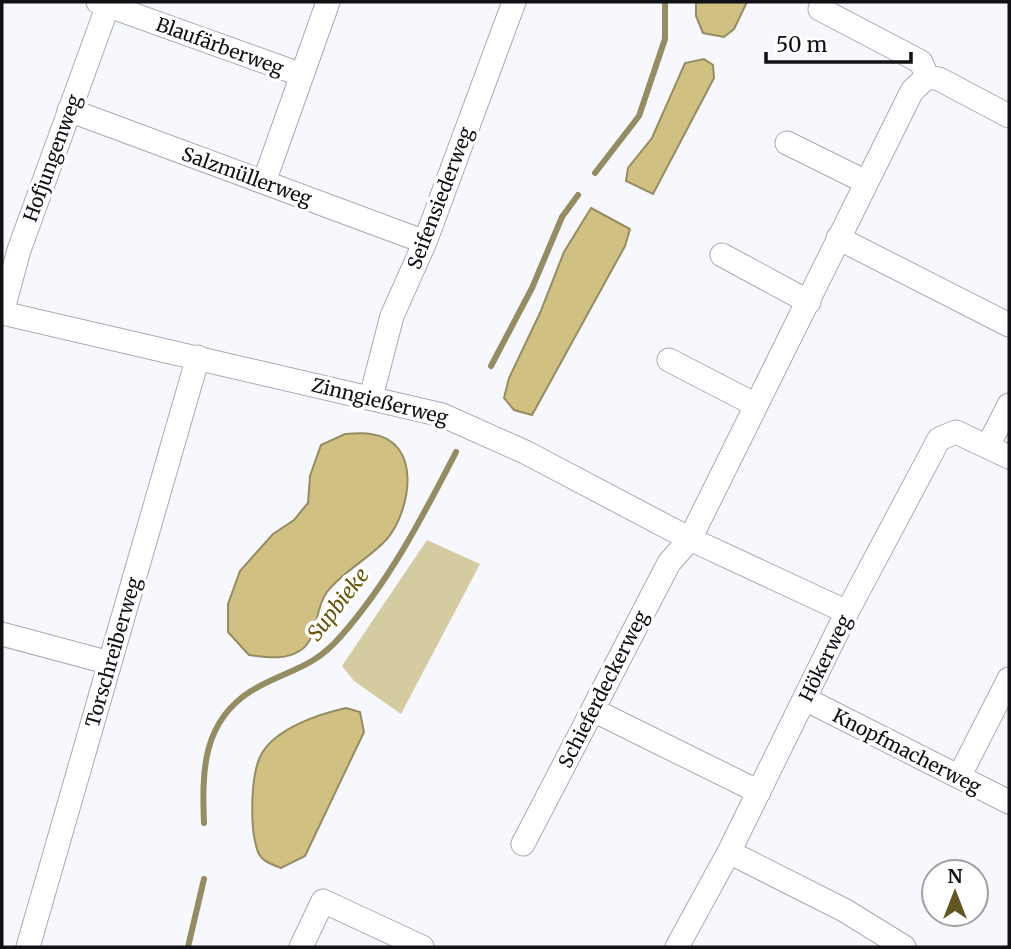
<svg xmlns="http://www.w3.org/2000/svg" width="1011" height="949" viewBox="0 0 1011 949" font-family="Merriweather,serif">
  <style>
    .green { fill: #d4cba1 }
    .water { fill: #d0c182; stroke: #968c61; stroke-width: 2 }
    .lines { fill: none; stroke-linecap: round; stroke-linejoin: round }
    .stream { stroke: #968c61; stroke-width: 6 }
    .minor-casing { stroke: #a8abb2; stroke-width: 25 }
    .minor { stroke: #fff; stroke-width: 23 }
    .labels { text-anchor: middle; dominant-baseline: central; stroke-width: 7; stroke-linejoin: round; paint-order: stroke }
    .street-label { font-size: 19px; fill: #101114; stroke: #fff }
    .water-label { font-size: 21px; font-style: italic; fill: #655606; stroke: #fff }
  </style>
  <rect width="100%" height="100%" fill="#f6f8fe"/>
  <!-- green -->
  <path class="green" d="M427 540 480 564 401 714 354 681 342 666Z"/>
  <!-- water -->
  <path class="water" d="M696 2H747L734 29 724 37 703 33 696 16Z
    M704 59 713 65 714 78 653 194 626 181 628 168 652 138 685 63Z
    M591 208 630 229 625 246 532 415 514 410 504 398 509 378 540 313 564 252Z
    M345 434C353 434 363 432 371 434 423 441 411 510 387 539 369 559 343 571 327 592 314 609 319 637 301 650 285 661 266 657 249 655L228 632V604L240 571 273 534 294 520 308 503 310 476 321 445Z
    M346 708 360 712 364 732 305 856 281 868C271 864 260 861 257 849 250 828 250 773 262 753 277 728 319 714 346 708Z"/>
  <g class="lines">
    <!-- stream -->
    <path class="stream" d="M595 173 639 116 665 39V2
      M491 366 532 288 562 217 578 195
      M204 823C202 772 202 722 251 691 285 670 312 670 341 636 389 582 423 516 456 452
      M188 947 204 879"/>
    <defs>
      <path id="minor" d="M98 2 302 75
        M820 9 921 62 927 77
        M69 110 425 242
        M787 143 866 182
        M264 182 328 2
        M838 238 1009 325
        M722 255 809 302
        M2 313 442 415 525 452 690 539 847 612
        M2 313 19 250 108 5
        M669 360 756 405
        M371 397 392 316 425 242 514 2
        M988 446 1009 405
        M2 634 110 663
        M805 699 1009 802
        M593 710 759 792
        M959 777 1009 679
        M523 844 669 563 690 539 912 91 927 77 939 79 1009 116
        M729 852 844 910 904 947
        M28 947 198 357
        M301 947 323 901 422 947
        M677 947 729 852 847 612 939 439 956 432 1009 457"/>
    </defs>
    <!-- minor casing -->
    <use href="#minor" class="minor-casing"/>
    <!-- minor -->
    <use href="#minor" class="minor"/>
  </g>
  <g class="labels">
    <!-- street labels -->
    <g class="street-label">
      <text transform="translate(220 46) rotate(20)">Blaufärberweg</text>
      <text transform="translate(52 158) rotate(-70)">Hofjungenweg</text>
      <text transform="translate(247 176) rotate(20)">Salzmüllerweg</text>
      <text transform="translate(440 198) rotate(-69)">Seifensiederweg</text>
      <text transform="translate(380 401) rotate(14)">Zinngießerweg</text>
      <text transform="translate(113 652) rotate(-74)">Torschreiberweg</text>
      <text transform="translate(825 658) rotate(-64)">Hökerweg</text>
      <text transform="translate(603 689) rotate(-63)">Schieferdeckerweg</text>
      <text transform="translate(907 751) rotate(27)">Knopfmacherweg</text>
    </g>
    <!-- water labels -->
    <g class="water-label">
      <text transform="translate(338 604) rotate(-52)">Supbieke</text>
    </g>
  </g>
  <!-- border -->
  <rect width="1011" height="949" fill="none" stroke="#101114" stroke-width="7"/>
  <!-- north arrow -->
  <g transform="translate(955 893)"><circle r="33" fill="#ffffff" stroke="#9fa0a1" stroke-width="2"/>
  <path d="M0-5L12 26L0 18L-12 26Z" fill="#625622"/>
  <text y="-10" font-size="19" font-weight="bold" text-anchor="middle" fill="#101114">N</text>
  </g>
  <!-- scale -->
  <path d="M766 52v10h145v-10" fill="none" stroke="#101114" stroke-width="3.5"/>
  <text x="776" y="52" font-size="21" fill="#101114" stroke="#ffffff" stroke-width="5" paint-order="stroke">50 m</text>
</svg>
